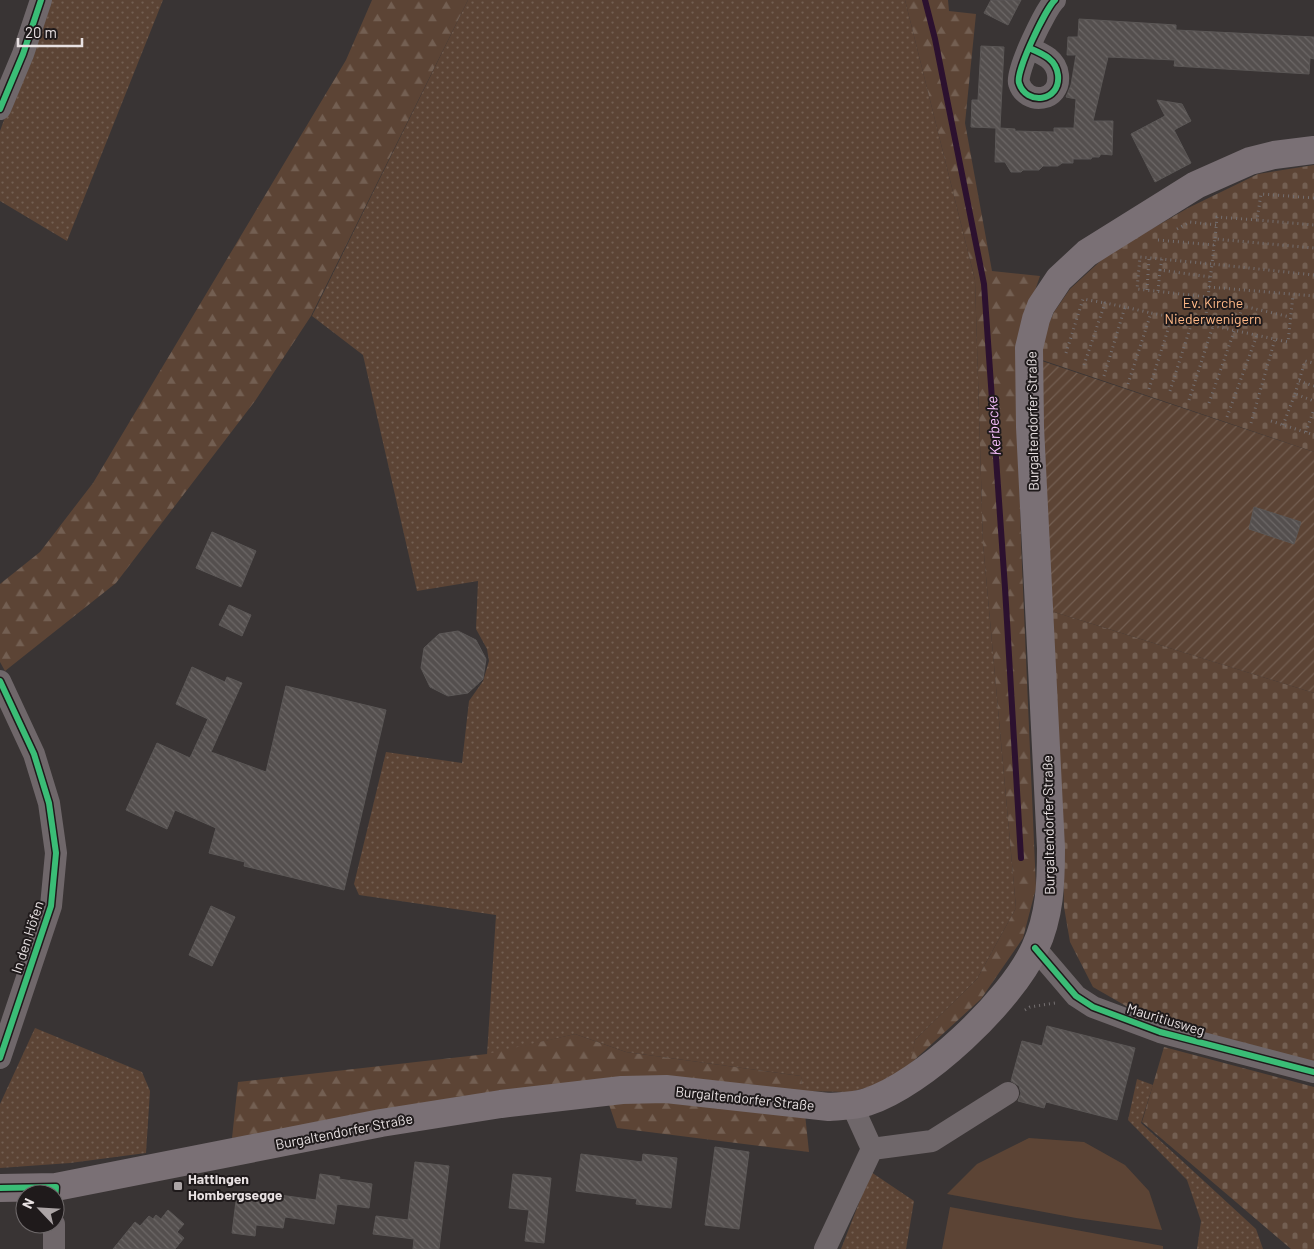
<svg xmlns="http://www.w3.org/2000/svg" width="1314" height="1249" viewBox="0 0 1314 1249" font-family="Barlow,sans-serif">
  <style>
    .grass { fill: url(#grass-dots) }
    .forest { fill: url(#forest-firs) }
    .cemetery { fill: url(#cemetery-stones) }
    .garden { fill: url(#garden-furrows) }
    .pitch { fill: #5c4435 }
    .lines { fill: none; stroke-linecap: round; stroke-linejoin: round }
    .stream { stroke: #2c112f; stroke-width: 6 }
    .building { fill: url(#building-back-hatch); stroke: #5b5756 }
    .path { stroke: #746f70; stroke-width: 3; stroke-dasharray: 1 4; stroke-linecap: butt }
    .minor { stroke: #6f676a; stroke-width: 22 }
    .major { stroke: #7a7075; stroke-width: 28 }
    .cycleway-casing { stroke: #1f1a1b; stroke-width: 9 }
    .cycleway { stroke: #3abd76; stroke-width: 6 }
    .poi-dot { fill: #aba4a5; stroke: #1f1a1b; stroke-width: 2 }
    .labels { text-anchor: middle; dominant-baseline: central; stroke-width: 4; stroke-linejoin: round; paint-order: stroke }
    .park-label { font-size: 14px; fill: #ffb988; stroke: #1f1a1b }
    .street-label { font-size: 14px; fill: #e8e1e2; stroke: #1f1a1b }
    .poi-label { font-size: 14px; font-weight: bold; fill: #e8e1e2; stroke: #1f1a1b; text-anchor: start }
    .water-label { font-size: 15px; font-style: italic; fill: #f7bffd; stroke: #1f1a1b }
  </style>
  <defs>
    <pattern id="grass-dots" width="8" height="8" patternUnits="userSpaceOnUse" patternTransform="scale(1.25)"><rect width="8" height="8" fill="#5c4435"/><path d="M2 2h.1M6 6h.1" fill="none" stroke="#735f52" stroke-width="1.8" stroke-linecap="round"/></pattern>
    <pattern id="forest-firs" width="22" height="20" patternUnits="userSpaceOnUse" patternTransform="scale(1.25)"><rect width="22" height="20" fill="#5c4435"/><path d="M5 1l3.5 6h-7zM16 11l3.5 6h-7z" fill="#735f52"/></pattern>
    <pattern id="cemetery-stones" width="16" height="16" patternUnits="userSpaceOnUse" patternTransform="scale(1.25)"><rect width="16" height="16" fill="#5c4435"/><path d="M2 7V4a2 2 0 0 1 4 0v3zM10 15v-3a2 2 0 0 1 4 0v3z" fill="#735f52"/></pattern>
    <pattern id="garden-furrows" width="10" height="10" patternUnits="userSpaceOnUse" patternTransform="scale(1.25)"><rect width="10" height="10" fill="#5c4435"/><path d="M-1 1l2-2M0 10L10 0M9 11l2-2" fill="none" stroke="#735f52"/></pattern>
    <pattern id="building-back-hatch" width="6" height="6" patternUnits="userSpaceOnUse" patternTransform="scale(1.25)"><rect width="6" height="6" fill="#544f4e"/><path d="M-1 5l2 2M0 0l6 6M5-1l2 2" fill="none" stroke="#6d6867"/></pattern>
  </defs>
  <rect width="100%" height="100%" fill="#393434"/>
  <!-- grass -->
  <path class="grass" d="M48 0H163L67 241 0 201V131Z
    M468 0H905L975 280 983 543 1016 908 977 979 915 1040 911 1064 881 1084 850 1092 802 1091 801 1076 626 1052 575 1034 487 1055 496 915 359 895 354 884 386 752 462 763 469 701 483 681 489 661 487 649 476 629 478 581 417 591 363 355 312 316Z
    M35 1028 142 1072 150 1091 146 1153 70 1163 0 1168V1104Z
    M1137 1079 1153 1085 1141 1123 1256 1229 1263 1249H1197L1201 1221 1187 1180 1128 1120Z
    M871 1172 914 1201 906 1249H841Z"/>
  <!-- forest -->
  <path class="forest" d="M372 0H468L311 316 255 401 116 583 5 671 0 662V584L40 552 93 483 346 60Z
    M905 0H948L949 11 976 14 965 123 992 271 1040 276 1016 346 1021 543 1036 888 1023 938 981 999 910 1064 915 1040 977 979 1016 908 983 543 975 280Z
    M575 1034 626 1052 801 1076 809 1152 617 1128 601 1081 490 1100 232 1138 238 1082 487 1054Z"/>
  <!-- cemetery -->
  <path class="cemetery" d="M1314 165V452L1039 359 1043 336 1054 312 1070 289 1108 254 1188 208 1258 174Z
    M1051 611 1314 693V1063L1152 1021 1093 987 1070 942 1064 907 1063 856Z
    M1164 1047 1314 1087V1249H1291L1142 1122Z"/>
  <!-- garden -->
  <path class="garden" d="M1039 360 1314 452V693L1051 611Z"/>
  <!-- pitch -->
  <path class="pitch" d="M1029 1138 1084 1142 1125 1165 1149 1191 1162 1230 1076 1218 947 1194 977 1164Z
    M950 1207 1163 1246V1249H942Z"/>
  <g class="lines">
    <!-- stream -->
    <path class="stream" d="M925 0 935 39 984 284 1005 588 1021 858"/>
  </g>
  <!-- building -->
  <path class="building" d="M991 0H1021L1008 25 984 13Z
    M1079 19 1176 25V30L1314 37V59L1310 58 1309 74 1174 66 1175 60 1108 57 1093 121H1113L1112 155 1101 154 1099 157H1092L1091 159H1073V163H1062L1058 166H1043L1039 170H1023L1021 172H1011L1005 162H995L996 128 971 127 972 100H978L981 46 1004 47 1000 128 1015 129V131L1054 132V128H1074L1076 99 1066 97 1071 85 1076 55H1067L1068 37H1078Z
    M1157 100 1182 104 1191 121 1174 130 1191 163 1155 182 1131 134 1165 116Z
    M1254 507 1301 522 1294 544 1249 529Z
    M212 532 256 551 241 587 196 568Z
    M229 605 251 615 242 636 219 625Z
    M458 631 476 640 486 659 483 679 468 693 448 696 430 687 421 668 424 648 439 634Z
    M192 667 225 682 227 677 242 683 211 752 266 772 286 686 386 710 344 890 244 866 245 862 209 853 216 828 175 810 167 829 126 810 157 743 190 758 208 719 176 704Z
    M211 906 235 917 212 966 189 955Z
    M1047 1026 1135 1048 1117 1120 1046 1102 1044 1108 1018 1101 1021 1093 1019 1086 1011 1081 1022 1041 1042 1046Z
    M715 1147 749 1152 739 1229 705 1225Z
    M581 1154 642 1162 643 1154 677 1158 671 1208 636 1204 637 1199 576 1191Z
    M415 1162 449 1166 439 1249H413L414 1239 373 1234 376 1216 408 1220Z
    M320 1174 340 1177 339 1179 372 1184 369 1208 337 1204 334 1224 285 1217 283 1228 256 1225 255 1236 232 1233 237 1193 258 1196V1192L316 1200Z
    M513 1174 551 1178 544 1243 525 1241 529 1210 509 1208Z
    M168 1210 184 1224 177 1232 184 1238 175 1249H113L135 1222 140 1226 149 1216 153 1219 156 1215 161 1219Z"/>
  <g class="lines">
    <!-- path -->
    <path class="path" d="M1314 198 1261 194 1257 220 1314 225
      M1257 220 1217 217 1215 239 1314 248
      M1177 229 1190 222 1217 225
      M1158 240 1214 245 1215 239
      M1214 245 1212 264 1140 257 1137 289 1208 297 1212 264 1314 275
      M1160 270 1162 259
      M1209 287 1314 296
      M1147 290 1149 258
      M1158 291 1160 270 1210 277
      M1208 297 1205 324 1288 342 1293 295
      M1207 302 1243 306 1290 317
      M1066 353 1083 299 1105 303
      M1084 365 1105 303 1125 307
      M1104 376 1125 307 1151 313
      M1299 381 1314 386
      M1128 384 1151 313 1172 317
      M1149 389 1172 317 1192 322
      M1170 391 1192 322 1205 324
      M1295 394 1305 361 1314 363
      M1189 400 1213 326
      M1209 403 1243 306
      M1227 417 1257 335
      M1271 421 1314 435
      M1251 423 1275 339
      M1283 425 1295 394 1314 401
      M1306 432 1313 412
      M1025 1010 1030 1007 1055 1003"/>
    <!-- minor -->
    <path class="minor" d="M1029 48C1043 54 1056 59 1058 75 1061 102 1026 106 1019 83 1015 72 1046 8 1055 0
      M0 109 23 54 41 0
      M0 681 34 754 49 803 56 853 51 906 0 1058
      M1035 948 1076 996 1093 1007 1160 1032 1314 1072
      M872 1149 932 1141 1008 1093
      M54 1249V1224
      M825 1249 872 1149 852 1105"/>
    <!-- major -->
    <path class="major" d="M0 1188 56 1187 381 1123 501 1104 622 1090 666 1089 829 1107C841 1106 855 1106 867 1102 922 1085 1011 1001 1035 948 1050 916 1051 883 1051 848L1030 427 1029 348 1036 319 1041 306 1059 279 1087 253 1196 185 1250 161 1274 155 1314 150"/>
    <defs>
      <path id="cycleway" d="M1029 48C1043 54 1056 59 1058 75 1061 102 1026 106 1019 83 1015 72 1046 8 1055 0
        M0 109 23 54 41 0
        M0 681 34 754 49 803 56 853 51 906 0 1058
        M1035 948 1076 996 1093 1007 1160 1032 1314 1072
        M0 1188 56 1187 55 1201"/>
    </defs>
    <!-- cycleway casing -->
    <use href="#cycleway" class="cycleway-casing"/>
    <!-- cycleway -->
    <use href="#cycleway" class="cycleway"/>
  </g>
  <!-- markers -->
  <rect class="poi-dot" x="173" y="1181" width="10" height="10" rx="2.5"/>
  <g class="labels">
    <!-- park labels -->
    <g class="park-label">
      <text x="1213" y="302">Ev. Kirche<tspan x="1213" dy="16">Niederwenigern</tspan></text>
    </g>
    <!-- street labels -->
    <g class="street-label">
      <text transform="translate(1032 421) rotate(-91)">Burgaltendorfer Straße</text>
      <text transform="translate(1048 825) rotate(-91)">Burgaltendorfer Straße</text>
      <text transform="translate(27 937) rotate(-72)">In den Höfen</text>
      <text transform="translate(1166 1019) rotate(17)">Mauritiusweg</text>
      <text transform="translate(745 1098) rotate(6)">Burgaltendorfer Straße</text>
      <text transform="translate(344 1131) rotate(-11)">Burgaltendorfer Straße</text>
    </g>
    <!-- poi labels -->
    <g class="poi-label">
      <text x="188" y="1178">Hattingen<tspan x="188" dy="16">Hombergsegge</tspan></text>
    </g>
    <!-- water labels -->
    <g class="water-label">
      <text transform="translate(993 426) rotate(-94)">Kerbecke</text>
    </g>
  </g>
  <!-- north arrow -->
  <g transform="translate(40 1209) rotate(295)"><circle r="24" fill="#1f1a1b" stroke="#6f6a6b"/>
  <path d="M0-4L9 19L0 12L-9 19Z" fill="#aba4a5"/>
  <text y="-8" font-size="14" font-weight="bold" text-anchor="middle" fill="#e8e1e2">N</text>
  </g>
  <!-- scale -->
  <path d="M18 38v8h64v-8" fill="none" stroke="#e8e1e2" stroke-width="2.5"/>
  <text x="25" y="38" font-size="15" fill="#e8e1e2" stroke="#1f1a1b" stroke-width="4" paint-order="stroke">20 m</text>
</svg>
